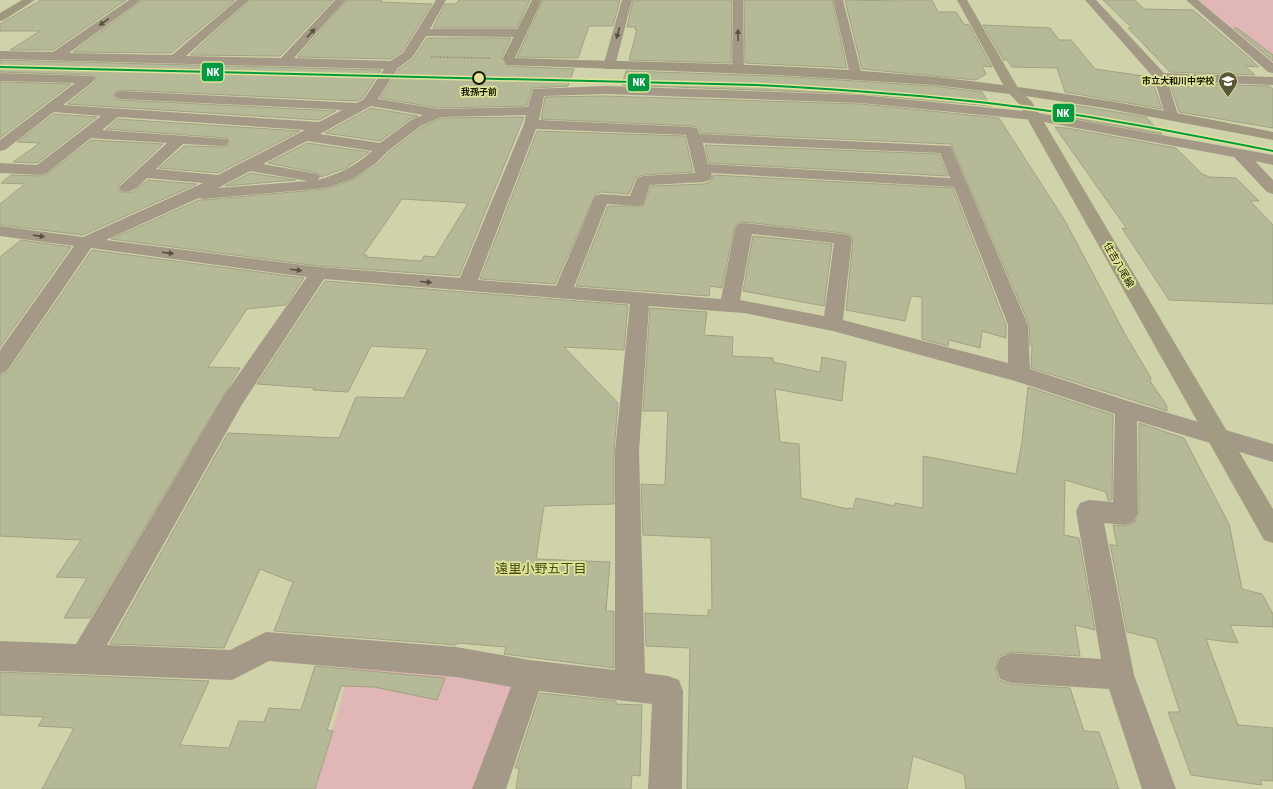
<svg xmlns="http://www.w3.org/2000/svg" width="1273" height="789" viewBox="0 0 1273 789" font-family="'Roboto Condensed','Noto Sans JP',sans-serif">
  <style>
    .green { fill: #e0b6b6 }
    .building { fill: #b6b998; stroke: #a0a281; fill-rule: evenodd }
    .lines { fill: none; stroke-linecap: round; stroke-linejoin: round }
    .path { stroke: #9a9580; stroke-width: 1.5; stroke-dasharray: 2 1; stroke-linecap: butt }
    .street { fill: #a49987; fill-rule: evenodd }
    .secondary { fill: #a09780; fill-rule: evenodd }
    .primary { fill: #a19b82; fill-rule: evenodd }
    .rail-1-casing { stroke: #dfe499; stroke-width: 3 }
    .rail-1 { fill: #009a41; fill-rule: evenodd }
    .oneway { fill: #56523d }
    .stop-dot { fill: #dfe499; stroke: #171800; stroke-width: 2 }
    .labels { text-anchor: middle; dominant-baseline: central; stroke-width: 3.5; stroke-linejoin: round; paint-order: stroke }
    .far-poi-label { font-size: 9px; font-weight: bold; fill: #171800; stroke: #dfe499; text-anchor: end }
    .far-stop-label { font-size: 9px; font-weight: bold; fill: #171800; stroke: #dfe499 }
    .street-label { font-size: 10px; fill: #171800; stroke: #dfe499 }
    .near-neighbourhood-label { font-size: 13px; fill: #474a10; stroke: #dfe499 }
    .line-badge { stroke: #dfe499; stroke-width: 1.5 }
    .badge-label { font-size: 11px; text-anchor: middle; font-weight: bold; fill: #fff }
  </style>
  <rect width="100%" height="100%" fill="#d0d3aa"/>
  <!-- green -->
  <path class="green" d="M1199 0H1273V62Z
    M352 664 518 677 479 789H315Z"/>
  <!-- building -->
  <path class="building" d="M41 0H126L53 50H10L40 31H0V24Z
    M142 0H235L171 53 73 52Z
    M250 0H333L280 56 190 55Z
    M347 0H382L380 2 432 4 402 52 390 59 297 57Z
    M459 0H530L517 28H433L445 4H456Z
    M543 0H620L613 26H589L578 58 517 57Z
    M633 0H732L731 63 629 60 637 30H635L636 27H627Z
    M744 0H832L847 68 745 63Z
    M845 0 902 1V0H932L938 12H956L964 24 969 25 992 67 982 66 986 74 976 80 862 69Z
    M1103 0H1135L1144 9 1193 10 1253 61H1252L1259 67 1245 66 1255 75 1170 72 1128 28H1132Z
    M983 25 1050 28 1059 40H1071L1095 69 1151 77 1162 109 1065 92 1057 68 1012 67 1006 59 1004 61Z
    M1234 28H1237L1273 55V61Z
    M427 38H511L502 57 507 66 574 69 568 86 532 88 527 106 439 108 380 98 399 69 413 59Z
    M0 60 381 70 363 98 357 101 121 90 116 91 113 94 115 99 121 100 336 111 319 120 67 104 94 83 96 80 94 75 0 72Z
    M626 71 776 76 934 86 982 92 991 106 861 94 622 85Z
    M0 82 71 84 0 138Z
    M1170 83 1269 86 1273 89V128L1179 112Z
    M605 96 861 104 999 118 1065 221 1126 336 1151 378 1150 381 1167 406V411L1031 368 1032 346 1030 345 1029 324 951 144 701 133 698 127 692 126 541 119 545 97Z
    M1068 104 1146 117 1162 134 1072 118Z
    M371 108 418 116 410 119 380 141 325 133Z
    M54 114 97 117 37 163 13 162 40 143 17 142Z
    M524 117 459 276 319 266 111 239 199 200H203L326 189 353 180 377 164 389 152 422 127 441 118ZM402 199 468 203 435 257 424 256 421 261 366 257 367 255H363Z
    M118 119 300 131 218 173 159 168 184 146 222 147 227 146 230 143 227 138 106 129Z
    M1055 127 1067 128 1176 148 1202 174 1209 177 1236 178 1259 201H1250L1273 225V304L1169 300 1122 228 1127 229Z
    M537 131 685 136 693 172 643 175 636 177 629 194 601 192 595 195 555 284 480 279Z
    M91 140 163 144 120 184 118 189 121 192H133L148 180 197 184 83 235 0 225V204L25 184 1 183 11 175 41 176 47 174Z
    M307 143 369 152 346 168 321 177 318 173 268 163Z
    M705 145 939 154 948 176 709 163Z
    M250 173 296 180 225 186Z
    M713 175 953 188 1006 325V338L982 331 980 348 949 340 948 346 922 339V297L911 296 905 321 846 310 853 239 850 234 843 233 744 222 738 223 734 228 722 288 710 286 709 296 576 286 608 206H643L651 186 704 184 711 181Z
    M753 236 832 244 824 306 743 291Z
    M21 240 71 247 0 347V257Z
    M92 250 304 278 286 305 247 309 208 367 240 368 90 618H64L87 578 56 577 81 540 0 536V375L8 372Z
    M325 281 628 305 624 350 564 347 618 403 614 451V504L544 506 536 559 610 562 606 611H614V668L504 654 506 647 457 643 456 645 274 631 293 582 260 569 224 648 110 644 228 433 339 438 356 397 404 398 428 349 371 346 348 392 313 390 314 388 257 384Z
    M650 308 707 312 704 335 733 337 732 356 773 358V362L820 372 822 357 846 362 842 401 775 389 780 442 799 444 801 498 848 509V508L853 509 856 498 895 506V503L923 508V456L1016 474 1022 442 1028 387 1113 415 1112 500H1108L1106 492 1065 480 1064 535 1079 538 1095 630 1075 625 1080 656 1011 652 999 656 995 669 999 680 1010 684 1070 688 1084 731 1099 732 1119 789H966L964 774 913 756 907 789H687L690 648 646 646 645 613 708 616V610H712L711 538 643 535 641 484 665 485 668 411H643Z
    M1139 423 1184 438 1229 524 1242 589 1262 594 1273 614V627L1230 625 1238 643 1206 639 1238 725 1273 728V781L1260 780 1262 785 1191 775 1168 712H1180L1156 639 1127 632 1110 544 1117 546 1113 525 1125 526 1134 523 1139 515Z
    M315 666 445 678 437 700 374 687 341 686 327 730 333 731 315 789H42L74 728 38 726 44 717 0 715V672L209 681 180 745 229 748 239 721 264 722 269 708 301 710Z
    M540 693 616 701V704L642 705 640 776 632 775 631 789H516L519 768H515Z"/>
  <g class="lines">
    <!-- path -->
    <path class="path" d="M431 57 490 58"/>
    <!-- street -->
    <path class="street" d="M129 0H141L69 53 172 55 237 0H249L186 56 281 58 335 0H346L294 58 390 61 403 53 436 0H446L430 29H521L525 31 527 33 525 35 521 37 426 36 412 58 398 68 378 99 439 109 528 107 533 89 605 86 861 95 1033 112 1273 155V165L1255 161 1273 180V194L1267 192 1234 157 1033 120 861 103 605 94 544 96 539 120 692 127 697 128 700 134 951 146 1028 325 1030 369 1128 401 1273 444V462L1137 421 1138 514 1134 522 1125 525 1104 523 1134 675 1176 789H1142L1109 689 1011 683 1000 679 996 668 1000 657 1011 653 1101 659 1076 511 1080 503 1089 500 1113 502 1115 414 1015 381 833 331 744 313 649 306 639 451 645 673 668 676 679 680 683 691 682 789H648L652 704 539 691 506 789H472L511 687 456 677 269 661 232 680 0 671V641L76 644 225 394 307 277 91 248 7 371 0 374V350L74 246 0 236V226L83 237 203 183 147 178C139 186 133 194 121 191L119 188 121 185 167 143 91 138 47 173 41 175 0 173V163L37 165 101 116 54 112 5 150 0 151V140L75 83 0 81V73L93 76 95 79 93 82 63 105 319 122 342 110 121 99 116 98 114 95 116 92 121 91 357 103 364 99 384 69 0 59V51L53 52ZM371 106 423 115 411 120 380 143 320 134ZM526 115 524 124 460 278 319 267 106 240 199 198 203 199 326 188 353 179 376 163 388 151 421 126 441 117ZM118 117 305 130 218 175 156 169 183 144 222 146 227 145 229 142 227 139 102 130ZM536 129 686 135 695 173 643 176 637 178 630 196 601 194 595 196 556 286 478 280ZM307 141 372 151C356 166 338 174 318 180L320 177 318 174 263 164ZM703 143 940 153 950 178 708 164ZM250 171 308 181 218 188ZM711 173 954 187 1008 325V363L843 320 852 239 849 235 843 234 744 223 738 224 735 228 721 299 574 287 607 204 637 206 643 205 650 185 704 182 710 180 712 177ZM752 234 834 243 824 316 740 300ZM324 279 630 304 615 451V670L530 660 456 647 266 632 230 650 107 645 241 406Z
      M622 0H632L615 66 613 69H605L603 66Z
      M733 0H743L744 70 743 73H733L732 70Z
      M833 0H843L862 75 861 78H851L850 75Z
      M1085 0H1096L1164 73 1273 77V85L1168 81 1178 115 1176 118 1171 119 1166 118 1154 78Z
      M1186 0H1198L1273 63V73L1268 72Z"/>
    <!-- secondary -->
    <path class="secondary" d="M22 0H35L4 20 0 21V13Z
      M532 0H542L515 58C656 63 797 63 936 77 1050 89 1161 109 1273 132V140L1104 108 1019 95 934 85 776 75 507 65 503 58Z"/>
    <!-- primary -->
    <path class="primary" d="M957 0H967L1018 88 1032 102 1273 509V543L1264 540 1019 104 1006 90Z"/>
    <defs>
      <path id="rail-1" d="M0 66 757 84C848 89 938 95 1028 107 1111 118 1192 134 1273 150V152C1192 136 1111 120 1028 109 938 97 848 91 757 86L0 68Z"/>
    </defs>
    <!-- rail-1 casing -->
    <use href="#rail-1" class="rail-1-casing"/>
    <!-- rail-1 -->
    <use href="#rail-1" class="rail-1"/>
  </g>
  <!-- one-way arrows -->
  <defs><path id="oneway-solid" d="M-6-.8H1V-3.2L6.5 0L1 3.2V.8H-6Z"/></defs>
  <g class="oneway">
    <use href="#oneway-solid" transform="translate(104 22) rotate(145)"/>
    <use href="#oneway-solid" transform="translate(311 33) rotate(-47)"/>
    <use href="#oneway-solid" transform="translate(618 33) rotate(105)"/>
    <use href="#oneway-solid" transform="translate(738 35) rotate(-90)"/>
    <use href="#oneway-solid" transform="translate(39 236) rotate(8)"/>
    <use href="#oneway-solid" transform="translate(168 253) rotate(7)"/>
    <use href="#oneway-solid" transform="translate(296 270) rotate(7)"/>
    <use href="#oneway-solid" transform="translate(426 282) rotate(5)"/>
  </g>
  <!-- icons -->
  <defs>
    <symbol id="school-pin" viewBox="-11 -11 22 30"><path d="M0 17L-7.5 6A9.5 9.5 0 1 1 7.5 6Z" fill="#58593b" stroke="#dfe499"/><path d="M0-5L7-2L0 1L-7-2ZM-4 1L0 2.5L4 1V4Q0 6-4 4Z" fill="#fff"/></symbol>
  </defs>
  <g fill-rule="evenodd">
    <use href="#school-pin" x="1217" y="70" width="22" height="30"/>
  </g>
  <!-- markers -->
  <circle class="stop-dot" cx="479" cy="78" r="6"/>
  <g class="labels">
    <!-- far-poi labels -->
    <g class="far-poi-label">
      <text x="1214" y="81">市立大和川中学校</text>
    </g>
    <!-- far-stop labels -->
    <g class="far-stop-label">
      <text x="479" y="92">我孫子前</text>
    </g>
    <!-- street labels -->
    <g class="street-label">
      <text transform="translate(1119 265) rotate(60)">住吉八尾線</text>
    </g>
    <!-- near-neighbourhood labels -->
    <g class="near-neighbourhood-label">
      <text x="541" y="568">遠里小野五丁目</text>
    </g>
  </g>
  <g class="line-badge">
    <rect x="201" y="62" width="23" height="20" rx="4" fill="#009a41"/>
    <rect x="627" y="73" width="23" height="19" rx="4" fill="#009a41"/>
    <rect x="1052" y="103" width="23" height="20" rx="4" fill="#009a41"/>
  </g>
  <g class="badge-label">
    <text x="213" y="76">NK</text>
    <text x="639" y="86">NK</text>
    <text x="1063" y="117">NK</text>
  </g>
</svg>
